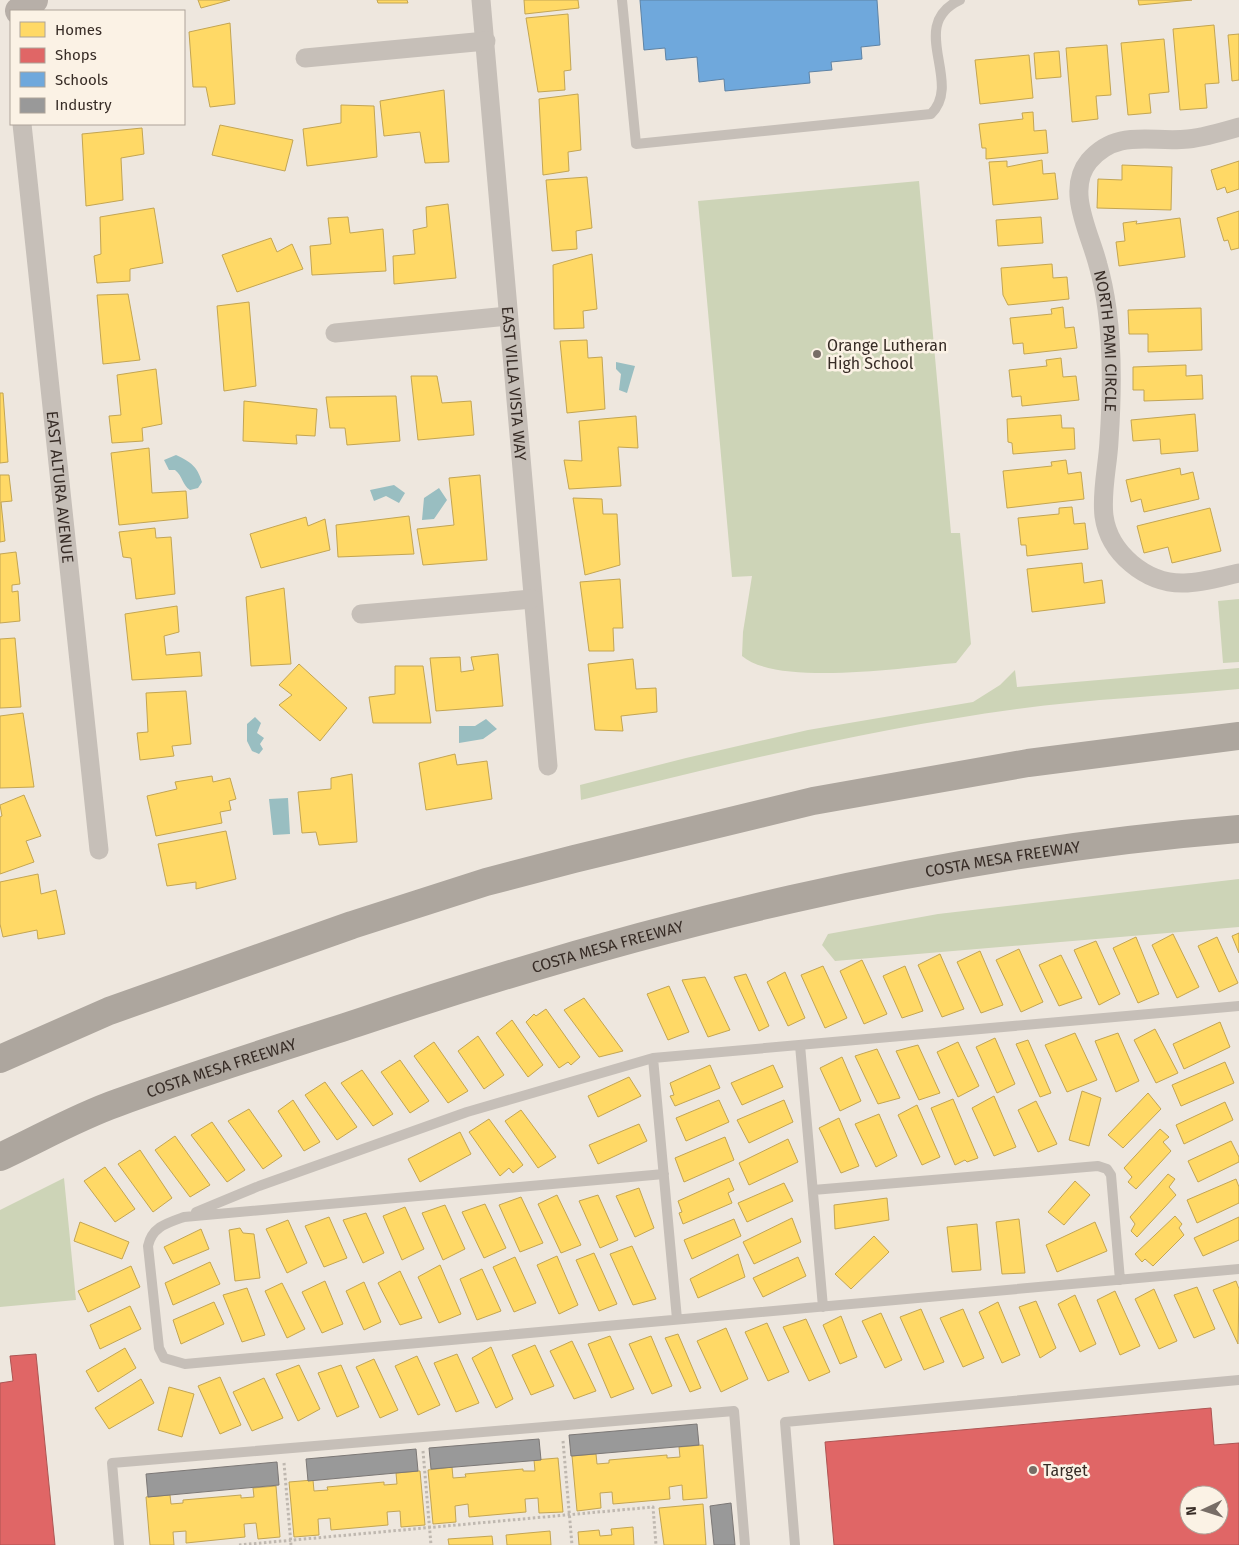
<svg xmlns="http://www.w3.org/2000/svg" width="1239" height="1545" viewBox="0 0 1239 1545" font-family="'Fira Sans',sans-serif">
  <style>
    .green { fill: #cdd4b7 }
    .water { fill: #99bec1 }
    .homes { fill: #ffd966; stroke: #c3a553 }
    .shops { fill: #e06666; stroke: #ad5553; fill-rule: evenodd }
    .schools { fill: #6fa8dc; stroke: #5e83a5 }
    .industry { fill: #999; stroke: #7c7876 }
    .lines { fill: none; stroke-linecap: round; stroke-linejoin: round }
    .path { stroke: #bfb8b0; stroke-width: 3; stroke-dasharray: 2.5 2.5; stroke-linecap: butt }
    .service { stroke: #c6bfb8; stroke-width: 10 }
    .minor { stroke: #c6bfb8; stroke-width: 19 }
    .secondary { stroke: #b7afa8; stroke-width: 28 }
    .motorway { stroke: #ada69e; stroke-width: 28 }
    .poi-dot { fill: #776d66; stroke: #fbf2e5; stroke-width: 2 }
    .labels { text-anchor: middle; dominant-baseline: central; stroke-width: 5; stroke-linejoin: round; paint-order: stroke }
    .street-label { font-size: 16px; fill: #372c26; stroke: #fbf2e5 }
    .poi-label { font-size: 16px; fill: #372c26; stroke: #fbf2e5; text-anchor: start }
  </style>
  <rect width="100%" height="100%" fill="#eee7de"/>
  <!-- green -->
  <path class="green" d="M919 181 951 533H960L971 644 956 663C908 667 778 687 742 656L743 632 752 576 732 577 698 201Z
    M1239 599V662L1223 663 1218 601Z
    M1239 668V689C1165 696 1090 699 1017 709 870 729 725 764 581 800L580 785 686 758 808 730 973 702 1000 685 1015 670 1017 687Z
    M1239 879V927L835 961 822 945 828 934 938 914Z
    M64 1178 76 1300 0 1307V1210Z"/>
  <!-- water -->
  <path class="water" d="M616 362 635 366 627 393 619 390 621 374 616 369Z
    M176 455C191 462 197 466 202 482L198 488 190 490C182 485 183 476 175 470H169L164 460Z
    M394 485 405 493 399 503 386 496 374 501 370 490Z
    M439 488 447 500 434 519 422 520 424 498Z
    M255 717 261 723 257 733 264 738 260 744 263 749 259 754 252 751 247 741V724Z
    M486 719 497 729 483 739 459 743V726H475Z
    M288 798 290 834 273 835 269 799Z"/>
  <!-- homes -->
  <path class="homes" d="M198 0H230L201 8Z
    M377 0H407L408 3H378Z
    M524 0H578L579 8 525 14Z
    M1138 0H1192L1139 5Z
    M568 14 571 70 564 71 565 90 538 92 526 18Z
    M230 23 235 104 210 107 206 87H193L189 32Z
    M1214 25 1219 83 1205 84 1207 108 1180 110 1173 29Z
    M1239 34V80L1232 81 1228 35Z
    M1164 39 1169 92 1149 94 1151 113 1128 115 1121 43Z
    M1107 45 1111 95 1096 96 1098 119 1072 122 1066 48Z
    M1059 51 1061 77 1036 79 1034 53Z
    M1029 55 1033 98 980 104 975 60Z
    M444 90 449 162 425 163 420 132 384 136 380 101Z
    M578 94 581 150 568 152 569 171 543 175 539 99Z
    M341 105 374 106 377 157 307 166 303 129 341 123Z
    M1033 112 1034 131 1046 130 1048 153 986 159V148H982L979 124 1023 119 1022 113Z
    M220 125 293 140 285 171 212 155Z
    M142 128 144 154 121 158 123 200 86 206 82 134Z
    M1042 160 1043 174 1055 173 1058 199 993 205 989 162 1007 161V167Z
    M1239 161V189L1227 193 1225 187 1217 190 1211 170Z
    M1122 165 1172 167 1171 210 1097 208 1098 179 1122 180Z
    M587 177 592 228 576 231 577 249 552 251 546 180Z
    M448 204 456 278 394 284 393 256 415 254 413 230 427 227 426 207Z
    M154 208 163 263 130 269V281L97 283 94 256 101 254 100 217Z
    M1239 211V248L1231 250 1228 240 1224 241 1217 218Z
    M348 217 350 233 383 229 386 271 312 275 310 246 331 244 328 218Z
    M1041 217 1043 243 998 246 996 220Z
    M1180 218 1185 257 1119 266 1116 242 1125 241 1123 223 1137 221 1136 224Z
    M271 238 277 252 292 244 303 269 237 292 222 255Z
    M592 254 597 309 583 311 584 328 554 329 553 265Z
    M1052 264 1053 278 1067 277 1069 299 1008 305 1003 295 1001 268Z
    M128 294 140 360 103 364 97 295Z
    M249 302 256 386 224 391 217 306Z
    M1063 307 1065 328 1074 327 1077 348 1024 354 1023 343 1013 344 1010 318 1052 314 1051 309Z
    M1201 308 1202 350 1148 352V334H1129L1128 310Z
    M587 340 588 358 602 357 605 409 567 413 560 341Z
    M1061 358 1063 377 1076 376 1079 400 1022 406 1021 396 1012 397 1009 370 1047 366 1046 360Z
    M1186 365V376L1202 375 1203 399 1144 401V390H1133V367Z
    M156 369 162 424 142 428 143 441 112 443 109 416 121 415 117 375Z
    M411 376H437L442 403 471 401 474 435 418 440Z
    M0 393H3L8 462 0 463Z
    M396 396 400 441 347 445 345 428H330L326 397Z
    M244 401 317 409 315 436 296 435 297 444 243 441Z
    M1195 414 1198 451 1161 454 1160 439 1133 441 1131 420Z
    M1061 415 1062 428H1074L1075 449 1013 454 1012 443 1008 442 1007 419Z
    M636 416 638 448 618 447 621 486 569 489 564 460 582 461 579 421Z
    M149 448 152 493 186 491 188 518 119 525 111 453Z
    M1066 460 1068 474 1081 472 1084 499 1007 508 1003 471 1052 466 1051 462Z
    M1180 468 1181 475 1193 472 1199 499 1144 512 1141 499 1131 502 1126 480Z
    M0 475H9L12 501 1 502 5 541 0 542Z
    M480 475 487 560 423 565 417 529 454 525 449 478Z
    M573 498 602 499 603 514H617L620 565 585 575Z
    M1072 507 1074 524 1085 523 1088 549 1027 556 1026 545H1021L1018 518 1059 514V508Z
    M1210 508 1221 551 1172 563 1168 547 1144 553 1137 526Z
    M409 516 414 554 338 557 336 525Z
    M306 517 308 526 325 519 330 550 261 568 250 534Z
    M155 528 156 538 171 537 175 594 136 599 131 558 123 557 119 532Z
    M16 552 20 584 12 585V592L18 591 20 621 0 623V554Z
    M1082 563 1084 583 1102 580 1105 603 1032 612 1027 569Z
    M620 579 623 628H613L614 651H589L580 582Z
    M284 588 291 664 251 666 246 597Z
    M177 606 179 632 164 636 166 655 200 652 202 676 132 680 125 614Z
    M15 638 21 707 0 708V639Z
    M498 654 503 706 436 711 430 658 460 657 461 672 474 670 471 657Z
    M633 659 636 689 656 688 657 712 621 716 623 731 595 730 588 664Z
    M299 664 347 708 320 741 279 705 292 695 279 685Z
    M395 666H423L431 723H373L369 697 395 694Z
    M186 691 191 744 172 746 174 756 140 760 137 733 148 732 146 693Z
    M23 713 34 787 0 788V716Z
    M455 754 457 765 487 761 492 799 426 810 419 763Z
    M352 774 357 842 319 845 316 832 302 833 298 792 331 789V778Z
    M212 776 213 782 230 778 236 799 229 801 231 810 220 812 222 823 156 836 147 796 177 789 175 782Z
    M24 795 41 836 26 841 34 862 0 874V817L2 816 0 805Z
    M226 831 236 879 196 889V882L167 886 158 844Z
    M38 874 41 894 56 890 65 934 38 939 37 930 3 937 0 924V882Z
    M1239 933V953L1232 936Z
    M1173 934 1199 987 1177 998 1152 945Z
    M1136 937 1159 994 1138 1003 1113 948Z
    M1217 937 1238 983 1219 992 1198 946Z
    M1096 941 1120 994 1099 1005 1074 950Z
    M1019 949 1043 1002 1021 1012 996 960Z
    M980 951 1003 1005 981 1013 957 962Z
    M940 954 964 1009 942 1017 918 965Z
    M1061 955 1082 998 1059 1006 1039 965Z
    M862 960 887 1014 864 1024 840 971Z
    M823 966 847 1018 825 1028 801 975Z
    M905 966 923 1011 902 1018 883 976Z
    M785 972 805 1018 788 1026 767 982Z
    M746 974 769 1026 759 1031 734 977Z
    M705 977 730 1030 708 1037 682 980Z
    M669 986 689 1032 668 1040 647 994Z
    M584 998 623 1051 599 1057 564 1010Z
    M546 1009 580 1057 571 1065 568 1062 559 1068 526 1022 534 1014 536 1016Z
    M512 1020 543 1065 528 1077 496 1033Z
    M1220 1022 1230 1047 1184 1069 1173 1044Z
    M1155 1029 1178 1073 1156 1083 1134 1040Z
    M1075 1033 1097 1080 1067 1092 1045 1045Z
    M1118 1033 1139 1081 1116 1092 1095 1041Z
    M478 1036 504 1075 484 1089 458 1051Z
    M995 1038 1015 1084 997 1093 976 1047Z
    M1028 1040 1051 1093 1040 1097 1016 1044Z
    M434 1042 468 1091 448 1103 414 1056Z
    M958 1042 979 1086 958 1097 937 1052Z
    M918 1045 940 1093 919 1100 896 1051Z
    M877 1049 900 1098 878 1104 855 1056Z
    M842 1057 861 1101 840 1111 820 1068Z
    M400 1060 429 1101 410 1113 381 1072Z
    M1225 1062 1234 1083 1181 1106 1172 1085Z
    M710 1065 720 1088 675 1106 670 1096 674 1095 670 1083Z
    M773 1065 783 1087 742 1105 731 1083Z
    M362 1070 393 1114 373 1126 341 1083Z
    M629 1077 641 1096 598 1117 588 1096Z
    M325 1082 357 1127 337 1140 305 1095Z
    M1082 1091 1101 1098 1089 1146 1069 1140Z
    M1148 1093 1161 1109 1123 1148 1108 1135Z
    M994 1096 1016 1147 994 1156 972 1108Z
    M953 1099 978 1158 967 1162 965 1160 955 1165 931 1108Z
    M293 1100 320 1142 304 1151 278 1111Z
    M719 1100 729 1122 686 1141 676 1118Z
    M784 1100 793 1122 749 1143 737 1120Z
    M1036 1101 1057 1144 1038 1152 1018 1110Z
    M1225 1102 1233 1120 1184 1144 1176 1125Z
    M917 1105 940 1157 922 1165 898 1115Z
    M249 1109 282 1156 263 1169 228 1121Z
    M521 1110 556 1157 538 1168 505 1121Z
    M879 1114 897 1156 876 1167 855 1124Z
    M839 1118 859 1166 841 1173 819 1128Z
    M489 1119 523 1165 513 1173 509 1168 500 1176 469 1132Z
    M212 1122 245 1170 227 1182 191 1135Z
    M639 1124 647 1141 598 1164 589 1145Z
    M1160 1129 1169 1137 1163 1142 1171 1151 1136 1189 1128 1182 1132 1177 1124 1168Z
    M460 1132 471 1154 420 1182 408 1159Z
    M175 1136 210 1185 190 1197 155 1150Z
    M725 1137 734 1160 684 1182 675 1158Z
    M788 1139 798 1162 749 1185 739 1163Z
    M1231 1141 1239 1157V1162L1198 1182 1188 1161Z
    M140 1150 172 1198 153 1212 118 1164Z
    M105 1167 135 1209 115 1222 84 1181Z
    M1168 1174 1175 1179 1169 1187 1176 1195 1137 1237 1131 1231 1135 1224 1130 1217Z
    M729 1178 734 1190 728 1193 732 1203 683 1224 679 1213 682 1212 678 1201Z
    M1236 1179 1239 1187V1203L1197 1223 1187 1200Z
    M1075 1181 1090 1195 1064 1225 1048 1212Z
    M784 1183 793 1201 747 1222 738 1203Z
    M639 1188 654 1228 635 1237 616 1196Z
    M557 1195 581 1245 561 1253 538 1204Z
    M598 1195 618 1240 600 1248 579 1201Z
    M521 1197 543 1243 520 1252 499 1205Z
    M887 1198 889 1220 835 1229 834 1205Z
    M485 1204 506 1248 484 1258 462 1212Z
    M445 1205 465 1249 443 1260 422 1213Z
    M405 1207 424 1249 402 1260 383 1216Z
    M366 1213 384 1253 363 1263 343 1220Z
    M1175 1216 1182 1224 1179 1228 1184 1235 1153 1266 1145 1259 1142 1262 1135 1254Z
    M329 1217 347 1258 324 1267 305 1226Z
    M1239 1217V1240L1203 1256 1194 1238Z
    M792 1218 801 1242 754 1264 743 1242Z
    M734 1219 741 1236 692 1259 684 1240Z
    M1019 1219 1025 1273 1002 1274 996 1222Z
    M288 1220 307 1263 287 1273 266 1229Z
    M80 1222 129 1242 122 1259 74 1241Z
    M1095 1222 1107 1251 1057 1272 1046 1245Z
    M977 1224 981 1270 952 1272 947 1227Z
    M240 1228 243 1233 254 1234 260 1278 235 1281 229 1230Z
    M201 1229 209 1249 173 1264 164 1247Z
    M874 1236 889 1252 851 1289 835 1274Z
    M632 1246 656 1299 633 1305 610 1254Z
    M594 1253 617 1304 599 1311 576 1260Z
    M738 1254 745 1277 698 1298 690 1279Z
    M557 1256 578 1305 559 1314 537 1265Z
    M515 1257 536 1303 514 1312 493 1267Z
    M798 1257 806 1276 763 1297 753 1278Z
    M210 1262 220 1284 173 1305 165 1283Z
    M440 1265 461 1314 439 1323 418 1277Z
    M131 1266 140 1287 88 1312 78 1291Z
    M482 1269 501 1311 477 1320 460 1279Z
    M400 1271 422 1318 400 1325 378 1283Z
    M325 1281 343 1324 322 1333 302 1292Z
    M1236 1281 1239 1289 1238 1344 1213 1290Z
    M364 1282 381 1322 364 1330 346 1291Z
    M282 1283 305 1329 287 1338 265 1291Z
    M1197 1287 1215 1329 1194 1338 1174 1295Z
    M247 1288 265 1335 242 1342 223 1295Z
    M1154 1289 1177 1341 1159 1349 1135 1299Z
    M1115 1291 1140 1346 1120 1355 1097 1300Z
    M1075 1295 1096 1344 1080 1352 1058 1304Z
    M1036 1301 1056 1348 1040 1358 1019 1307Z
    M214 1302 224 1324 181 1344 173 1320Z
    M998 1302 1020 1355 1002 1363 979 1312Z
    M130 1306 141 1329 100 1349 90 1325Z
    M921 1309 944 1362 924 1370 900 1317Z
    M963 1309 984 1358 963 1367 940 1318Z
    M881 1313 902 1360 885 1368 862 1321Z
    M841 1316 857 1357 840 1364 823 1325Z
    M806 1319 830 1372 809 1381 783 1327Z
    M767 1323 789 1372 768 1381 745 1332Z
    M726 1328 748 1379 721 1392 697 1341Z
    M678 1334 701 1388 690 1392 665 1338Z
    M610 1336 634 1389 611 1398 588 1344Z
    M651 1336 672 1386 652 1394 629 1344Z
    M572 1341 596 1391 574 1399 550 1351Z
    M535 1345 554 1386 531 1395 512 1355Z
    M491 1347 513 1399 496 1408 472 1358Z
    M125 1348 136 1368 98 1392 86 1371Z
    M457 1354 479 1403 456 1412 434 1363Z
    M417 1356 440 1405 418 1415 395 1366Z
    M374 1359 398 1410 380 1418 356 1367Z
    M299 1365 320 1409 298 1421 276 1374Z
    M341 1365 359 1407 337 1417 318 1373Z
    M220 1377 241 1425 220 1434 198 1386Z
    M264 1378 283 1418 252 1431 233 1392Z
    M141 1379 154 1403 109 1429 95 1408Z
    M169 1387 194 1394 182 1437 158 1430Z
    M703 1445 707 1498 683 1500 682 1485 669 1487 670 1499 613 1504 612 1492 600 1493 601 1508 577 1511 572 1456 596 1454 597 1464 609 1463V1460L667 1455V1458L680 1457 679 1447Z
    M558 1458 563 1512 539 1513 538 1498 525 1499 526 1512 469 1517 468 1504 455 1506 456 1522 433 1524 428 1470 452 1467 453 1478 466 1477 465 1474 523 1469V1471H535L534 1460Z
    M420 1471 425 1525 401 1527 400 1511 387 1512 388 1525 331 1530 330 1518 318 1519 319 1535 294 1537 289 1482 313 1480 314 1491 328 1490 327 1487 384 1482V1485L397 1484 396 1473Z
    M276 1486 280 1537 258 1539 256 1523 244 1524 245 1537 186 1543V1531L173 1532 174 1545H150L146 1497 170 1495 171 1504 183 1503V1500L241 1495V1498L254 1497 253 1488Z
    M703 1504 706 1545H664L659 1508Z
    M633 1527 634 1545H579L578 1532 599 1530 600 1536 612 1535 611 1529Z
    M550 1531 551 1545H507L506 1535Z
    M492 1536 493 1545H449L448 1539Z"/>
  <!-- shops -->
  <path class="shops" d="M36 1354 55 1545H0V1383L13 1381 10 1356Z
    M1211 1408 1214 1445 1239 1443V1545H834L825 1442ZM1189 1495H1219V1525H1189Z"/>
  <!-- schools -->
  <path class="schools" d="M640 0H877L880 45 861 47 862 59 831 62 832 70 809 72 810 83 725 91 724 79 699 82 697 57 666 60 665 48 644 50Z"/>
  <!-- industry -->
  <path class="industry" d="M697 1424 699 1445 571 1456 569 1435Z
    M539 1439 541 1460 431 1469 429 1448Z
    M416 1449 418 1471 308 1481 306 1459Z
    M277 1462 279 1485 148 1497 146 1474Z
    M731 1503 735 1545H714L710 1506Z"/>
  <g class="lines">
    <!-- path -->
    <path class="path" d="M563 1441 572 1545
      M423 1451 431 1545
      M284 1463 291 1545
      M239 1545 653 1507 656 1545"/>
    <!-- service -->
    <path class="service" d="M622 0 636 144 931 114C964 82 906 25 960 0
      M800 1045 823 1307
      M653 1058 677 1319
      M664 1174 184 1217C167 1223 152 1227 148 1246L159 1348 164 1358 185 1364 1239 1269
      M813 1190 1098 1166 1107 1169 1111 1175 1120 1280
      M196 1212 259 1186 467 1112 653 1058 1239 1006
      M119 1545 112 1463 734 1411 745 1545
      M795 1545 785 1422 1239 1380"/>
    <!-- minor -->
    <g class="minor">
      <path id="s1" d="M481 0 548 766"/>
      <path d="M305 58 486 41"/>
      <path id="s2" d="M22 124 99 850"/>
      <path id="s3" d="M1239 127C1222 132 1205 137 1188 139 1151 143 1117 128 1089 161 1065 190 1090 233 1098 265 1102 279 1105 294 1107 309 1113 352 1112 397 1109 441 1108 465 1101 491 1104 516 1109 553 1146 584 1184 583 1202 583 1221 577 1239 573"/>
      <path d="M335 333 508 316"/>
      <path d="M361 614 532 599"/>
    </g>
    <!-- secondary -->
    <path class="secondary" d="M19 11 34 0"/>
    <!-- motorway -->
    <g class="motorway">
      <path d="M0 1059 109 1011 352 925 486 882 574 859 813 801 1028 763 1239 736"/>
      <path id="s4" d="M0 1157C39 1139 77 1117 117 1103 196 1074 277 1049 357 1023 643 927 937 853 1239 829"/>
    </g>
  </g>
  <!-- markers -->
  <g class="poi-dot">
    <circle cx="817" cy="354" r="5"/>
    <circle cx="1033" cy="1470" r="5"/>
  </g>
  <g class="labels">
    <!-- street labels -->
    <g class="street-label">
      <text stroke="none"><textPath href="#s3" startOffset="344">NORTH PAMI CIRCLE</textPath></text>
      <text stroke="none"><textPath href="#s1" startOffset="385">EAST VILLA VISTA WAY</textPath></text>
      <text stroke="none"><textPath href="#s2" startOffset="365">EAST ALTURA AVENUE</textPath></text>
      <text stroke="none"><textPath href="#s4" startOffset="1049">COSTA MESA FREEWAY</textPath></text>
      <text stroke="none"><textPath href="#s4" startOffset="644">COSTA MESA FREEWAY</textPath></text>
      <text stroke="none"><textPath href="#s4" startOffset="239">COSTA MESA FREEWAY</textPath></text>
    </g>
    <!-- poi labels -->
    <g class="poi-label">
      <text x="827" y="345">Orange Lutheran<tspan x="827" dy="18">High School</tspan></text>
      <text x="1043" y="1470">Target</text>
    </g>
  </g>
  <!-- legend -->
  <rect x="10" y="10" width="175" height="115" fill="#fbf2e5" stroke="#ada399"/>
  <rect x="20" y="22" width="25" height="15" fill="#ffd966" stroke="#ada399"/>
  <text x="55" y="35" font-size="15" fill="#372c26">Homes</text>
  <rect x="20" y="48" width="25" height="15" fill="#e06666" stroke="#ada399"/>
  <text x="55" y="60" font-size="15" fill="#372c26">Shops</text>
  <rect x="20" y="72" width="25" height="15" fill="#6fa8dc" stroke="#ada399"/>
  <text x="55" y="85" font-size="15" fill="#372c26">Schools</text>
  <rect x="20" y="98" width="25" height="15" fill="#999999" stroke="#ada399"/>
  <text x="55" y="110" font-size="15" fill="#372c26">Industry</text>
  <!-- north arrow -->
  <g transform="translate(1204 1510) rotate(266)"><circle r="24" fill="#fbf2e5" stroke="#ada399"/>
  <path d="M0-4L9 19L0 12L-9 19Z" fill="#776d66"/>
  <text y="-8" font-size="14" font-weight="bold" text-anchor="middle" fill="#372c26">N</text>
  </g>
</svg>
